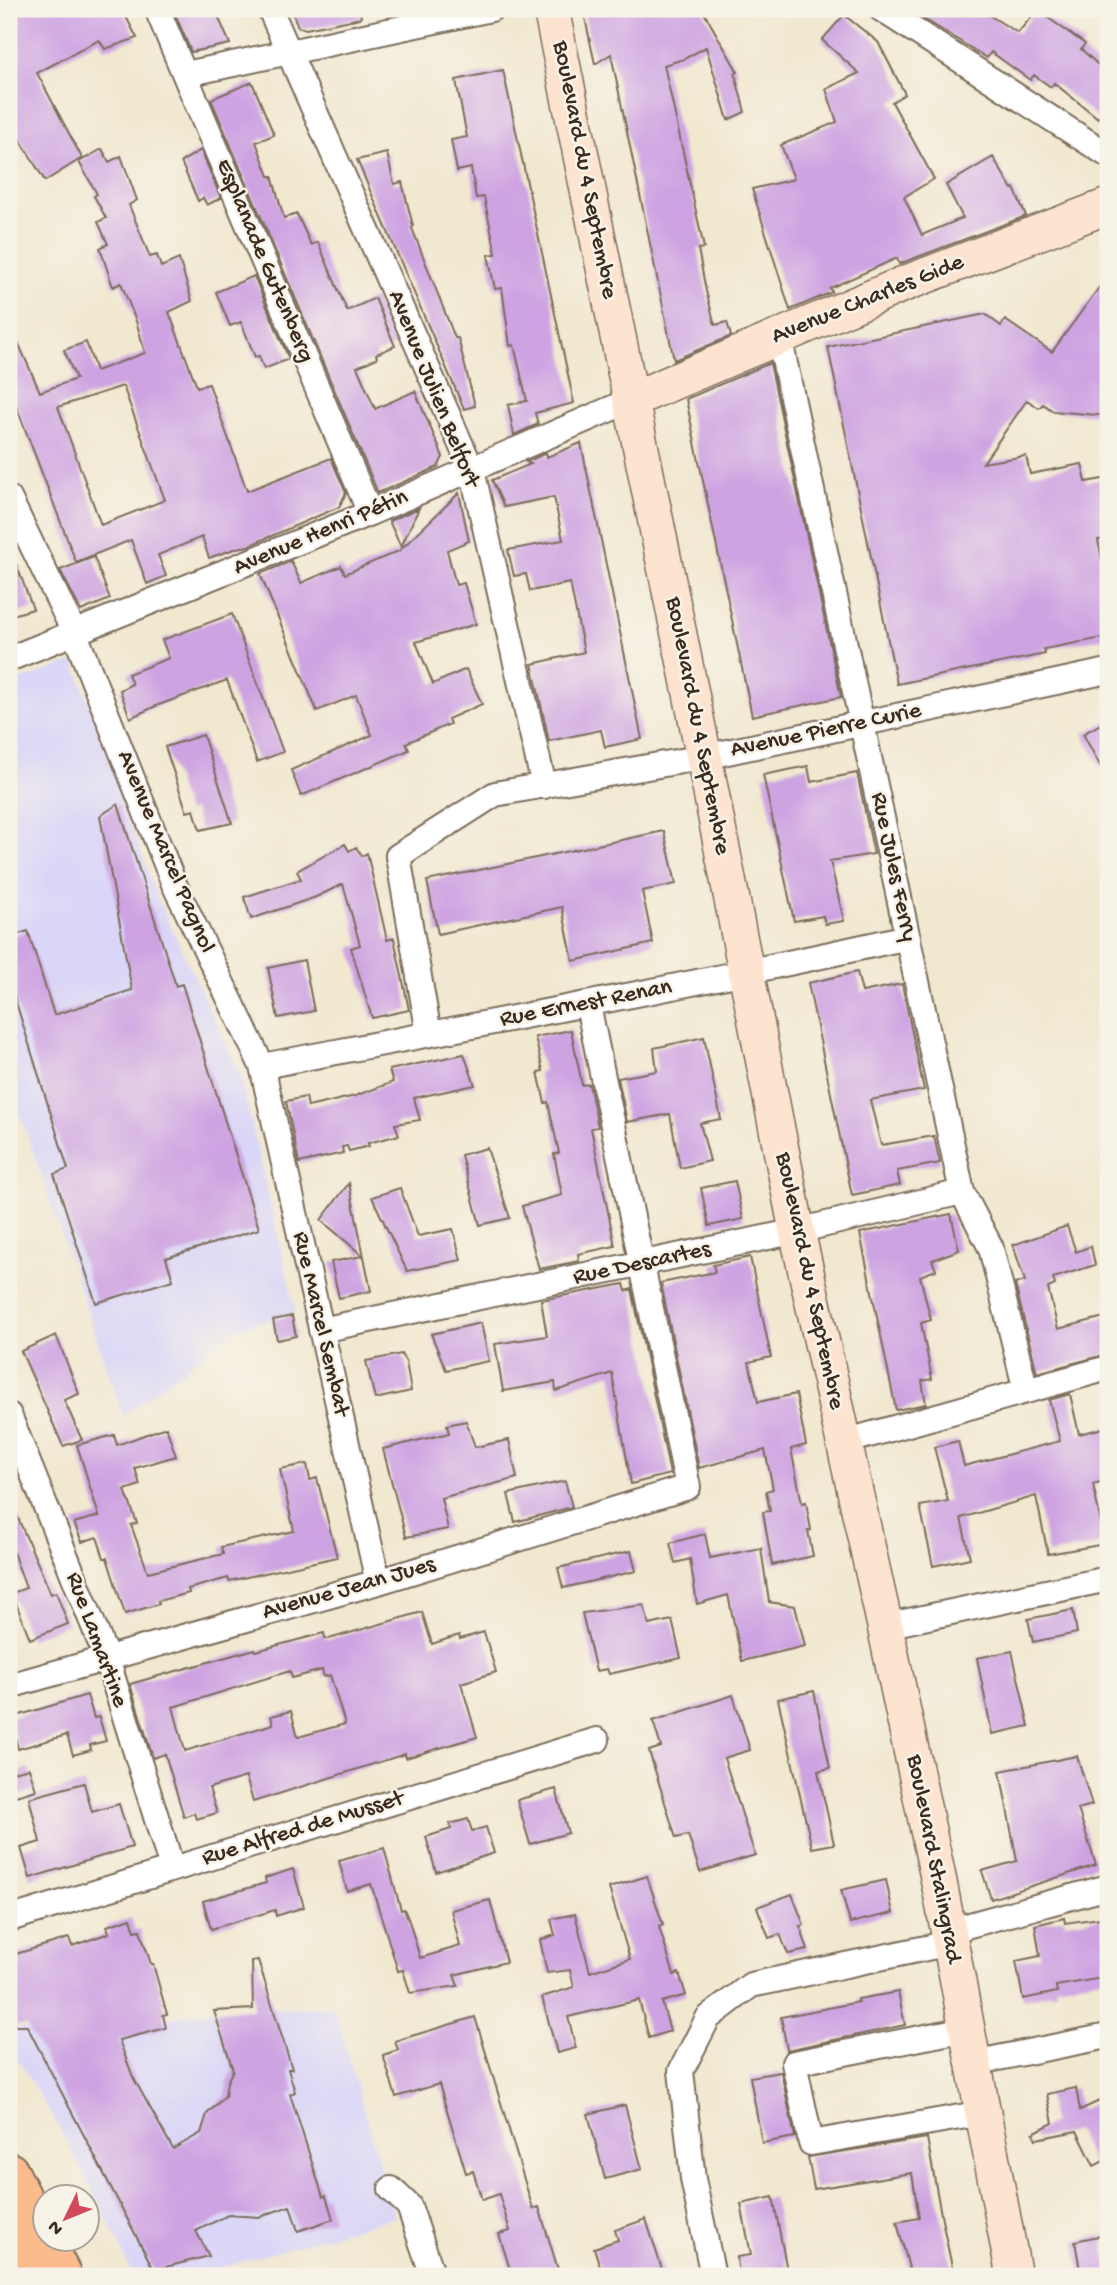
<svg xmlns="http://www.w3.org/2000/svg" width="1117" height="2285" viewBox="0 0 1117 2285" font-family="'Gochi Hand',sans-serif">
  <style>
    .built { fill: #dad6f7 }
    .building { fill: #cea3e2; fill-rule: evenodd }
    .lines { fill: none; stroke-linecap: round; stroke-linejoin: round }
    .street-casing { stroke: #7b6c5c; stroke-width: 28 }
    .secondary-casing { stroke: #7b6c5c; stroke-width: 38 }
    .primary-casing { stroke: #7b6c5c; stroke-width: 42 }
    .street { stroke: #fff; stroke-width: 24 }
    .secondary { stroke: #fde4d1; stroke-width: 35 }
    .primary { stroke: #fbbb8c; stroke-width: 38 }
    .labels { text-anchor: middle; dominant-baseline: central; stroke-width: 5; stroke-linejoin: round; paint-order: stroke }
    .street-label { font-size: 24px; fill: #3b2a1e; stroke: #f7f3e8 }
  </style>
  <rect width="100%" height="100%" fill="#f7f3e8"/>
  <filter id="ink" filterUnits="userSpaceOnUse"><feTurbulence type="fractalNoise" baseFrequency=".0143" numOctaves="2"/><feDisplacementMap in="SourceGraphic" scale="14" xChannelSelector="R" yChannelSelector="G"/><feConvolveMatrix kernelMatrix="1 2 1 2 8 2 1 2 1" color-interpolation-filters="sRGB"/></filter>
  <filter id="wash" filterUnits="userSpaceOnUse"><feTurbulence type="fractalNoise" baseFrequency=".00686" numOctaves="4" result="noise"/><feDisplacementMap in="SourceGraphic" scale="28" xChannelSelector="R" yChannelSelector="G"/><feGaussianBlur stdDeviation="1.57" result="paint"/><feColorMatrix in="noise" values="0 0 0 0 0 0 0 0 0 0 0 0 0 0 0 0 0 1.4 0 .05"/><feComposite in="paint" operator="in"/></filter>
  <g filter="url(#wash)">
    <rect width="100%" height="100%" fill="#f1e8d0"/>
    <!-- built -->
    <path class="built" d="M74 661 156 895 240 1074 296 1313 237 1328 123 1416 9 1081V685Z
      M334 2007 395 2217 192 2276H132L117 2239 66 2140 9 2045V2029L79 2025 125 2018H171L215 2010Z"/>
    <g id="blocks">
      <!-- building -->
      <path class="building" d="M9 9H122L137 38 105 49 99 40 37 73 82 158 45 181 9 121Z
        M173 9H215L230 44 191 52Z
        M291 9H360L361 18 306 29 298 27Z
        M583 9H702L738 72 735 74 745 112 728 120 706 47 684 59 664 65 704 248 698 249 706 291 715 325 727 322 731 336 674 360 611 54 595 64Z
        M908 9H979L1018 33 1037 10 1085 44 1081 49 1108 74V106L1098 118 1054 83 1051 87 1034 75 1030 80 991 52 987 58Z
        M844 15 878 42 905 94 892 102 934 179 904 197 922 235 963 218 946 185 993 157 1012 189 1014 188 1026 216 899 264 897 258 830 288 832 292 790 310 752 189 794 179 781 145 837 122 826 89 859 73 822 40Z
        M503 70 574 403 535 413 538 424 514 435 508 405 527 401 514 345 510 346 502 288 495 289 488 255 496 254 484 197 476 198 471 168 457 171 451 140 467 137 456 80Z
        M252 82 274 135 256 142 269 176H272L284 218 297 214 311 245 318 242 347 311 375 298 395 346 376 354 377 358 357 367 375 409 415 391 443 457 438 467 378 493 211 99Z
        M102 149 109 162 121 156 137 200 129 205 150 257 157 255 161 267 179 259 192 301 169 312 197 387 209 384 247 491 331 458 346 493 339 507 248 546 237 548 209 558 202 537 158 555 166 576 147 584 131 540 76 562 9 387V322L40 392 76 379 64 350 86 342 96 371 145 353 137 324 121 283 113 287 100 248 108 244 98 222 106 218 94 196 97 194 79 162ZM123 386 165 500 101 525 58 407Z
        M201 150 221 198 207 205 203 198 198 201 181 162Z
        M387 153 394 184 402 182 413 226 412 228 455 338H458L475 406 464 409 357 160Z
        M1108 275V416L1053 411 1043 404 1039 408 1027 400 983 463 1026 456 1030 474 1082 464 1086 482 1108 478V539L1098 540 1108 590V637L1044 649 1045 654 897 684 828 347 985 314 1001 326 1005 320 1052 352Z
        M254 276 289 359 264 369 259 356 255 357 241 322 230 326 216 292Z
        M770 363 841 697 752 716 686 399Z
        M581 443 642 739 605 747 601 730 549 741 532 664 584 652 570 583 530 591 526 574 514 576 508 550 563 540 554 497 504 507 492 480 531 464 526 462 546 453 547 457Z
        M459 493 469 541 447 550 456 585 464 583 476 624 416 642 433 684 466 669 482 704 448 719 450 724 406 743 409 750 301 796 291 770 372 735 356 695 317 711 260 574 291 561 301 583 341 566 345 574 399 551Z
        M419 508 401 547 389 521Z
        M9 550H11L33 609 9 616Z
        M94 557 110 599 81 611 60 570Z
        M232 614 283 752 257 762 227 680 156 706 130 718 120 690 132 684 128 674 169 658 162 640Z
        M1108 720V780L1083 734Z
        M203 735 232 823 200 830 194 810 187 812 165 747Z
        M808 766 811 782 857 773 874 854 830 861 844 921 825 924 823 916 794 921 763 775Z
        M118 804 176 986 182 984 259 1229 166 1258 173 1280 96 1303 54 1174 68 1169 9 980V937L28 931 54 1015 132 990 100 816Z
        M664 831 676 884 642 891 653 943 573 961 562 907 438 934 427 881Z
        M345 844 349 851 356 847 362 856 367 853 387 940 394 938 409 1010 372 1018 351 948 360 945 343 884 316 897 251 919 244 897 301 879 297 871Z
        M304 960 314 1011 278 1018 268 968Z
        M857 972 862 992 902 984 924 1090 870 1100 881 1145 934 1136 940 1163 897 1171 900 1185 852 1195 808 983Z
        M571 1030 582 1085 589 1084 598 1127 591 1128 615 1246 578 1254 579 1261 539 1269 522 1206 562 1195 554 1154 559 1153 548 1102 545 1103 538 1072 543 1071 535 1037Z
        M704 1037 721 1119 700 1123 710 1161 680 1168 670 1114 627 1122 618 1078 657 1071 654 1048Z
        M464 1054 475 1085 414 1098 420 1120 395 1124 399 1135 368 1143 369 1146 349 1151 347 1146 342 1147 343 1153 299 1163 286 1101 306 1097 308 1107 355 1096 393 1082 389 1070Z
        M487 1148 510 1218 480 1225 461 1155Z
        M735 1181 743 1219 709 1226 701 1188Z
        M349 1183 371 1291 339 1298 331 1262 363 1256 321 1220Z
        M400 1188 418 1236 453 1229 461 1260 407 1271 372 1197Z
        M951 1214 959 1250 932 1260 936 1270 920 1276 931 1320 921 1323 932 1379 922 1381 926 1404 896 1410 860 1233Z
        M1067 1226 1076 1252 1091 1246 1095 1265 1053 1278 1055 1285 1048 1288 1058 1329 1108 1316V1354L1037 1373 1015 1284 1025 1281 1013 1245Z
        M750 1257 771 1357 749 1362 758 1402 796 1394 806 1445 791 1449 802 1503 806 1502 811 1530 808 1531 813 1556 772 1565 763 1512 770 1511 766 1491 773 1489 765 1450 699 1468 661 1283 715 1272 713 1265Z
        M624 1284 626 1291 632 1289 670 1474 631 1484 612 1373 556 1391 555 1382 503 1391 495 1344 547 1336 541 1300Z
        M292 1316 296 1336 277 1340 273 1320Z
        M481 1323 489 1361 446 1370 431 1334Z
        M56 1335 79 1394 64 1400 82 1440 63 1446 21 1351Z
        M401 1354 406 1362 411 1391 375 1399 366 1361Z
        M1070 1394 1079 1434 1108 1427V1480L1093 1484 1105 1544 1048 1554 1036 1496 961 1518 970 1558 933 1566 920 1506 948 1501 934 1447 958 1441 964 1466 1060 1441 1049 1400Z
        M466 1421 475 1447 509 1440 517 1478 441 1498 448 1529 406 1537 383 1449 449 1433 447 1425Z
        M166 1427 176 1456 135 1468 140 1485 125 1490 137 1523 131 1525 148 1572 223 1554 221 1547 294 1531 280 1469 307 1464 310 1480 317 1478 337 1557 229 1581 228 1578 188 1589 189 1593 158 1601 159 1604 125 1614 107 1558H104L97 1537 82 1542 74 1523 99 1516 77 1445 114 1435 117 1445Z
        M565 1481 572 1507 515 1522 508 1494Z
        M14 1509 51 1594 56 1592 68 1624 30 1639 12 1593 26 1588 9 1541V1511Z
        M705 1534 710 1558 761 1548 769 1602 795 1606 805 1646 742 1661 728 1595 697 1604 690 1559 675 1563 670 1543Z
        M631 1551 636 1571 563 1588 558 1568Z
        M644 1605 649 1625 672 1620 681 1658 609 1674 607 1669 596 1671 582 1613Z
        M1073 1610 1077 1633 1033 1642 1028 1619Z
        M422 1612 432 1644 459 1635 460 1639 484 1632 496 1672 461 1683 477 1737 406 1758 405 1754 253 1802 246 1777 209 1788 217 1813 196 1819 194 1813 184 1817 165 1754 153 1758 130 1684 255 1649 256 1651 324 1633 325 1638 329 1639ZM322 1670 324 1677 330 1675 345 1724 298 1737 291 1711 271 1716 273 1724 185 1751 173 1707 290 1671 292 1678Z
        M1012 1651 1029 1726 992 1734 977 1658Z
        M814 1691 830 1768 818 1771 834 1844 812 1848 778 1699Z
        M87 1695 94 1718 99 1717 106 1741 90 1745 91 1750 73 1755 67 1735 18 1749 10 1718Z
        M733 1695 750 1750 724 1758 755 1855 700 1872 688 1835 676 1838 649 1751 661 1747 653 1721Z
        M1077 1756 1092 1805 1078 1809 1096 1865 991 1899 982 1871 1017 1861 1000 1771Z
        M29 1768 36 1790 9 1798V1773Z
        M84 1783 92 1812 119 1804 132 1847 30 1878 21 1848 40 1842 29 1798Z
        M556 1789 568 1833 530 1844 517 1800Z
        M468 1819 472 1831 486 1827 494 1853 436 1872 426 1837 451 1829 450 1824Z
        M384 1848 401 1910 404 1909 409 1921 420 1958 460 1946 451 1910 490 1900 506 1962 454 1975 458 1986 410 1993 403 1970 398 1971 371 1884 347 1891 339 1861Z
        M293 1869 304 1907 276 1916 275 1910 211 1929 203 1901 266 1883 265 1878Z
        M647 1876 663 1925 659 1927 674 1975 679 1973 686 1995 662 2002 670 2031 649 2038 639 2000 568 2017 576 2048 557 2053 542 1997 574 1987 570 1970 547 1973 540 1940 555 1935 551 1919 575 1914 590 1972 630 1959 609 1888Z
        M886 1880 893 1913 850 1923 841 1890Z
        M792 1894 804 1925 800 1926 808 1950 788 1954 780 1934 769 1938 757 1907Z
        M1108 1917V1977L1056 1986 1057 1992 1023 1999 1016 1961 1040 1956 1035 1925 1064 1918 1065 1923Z
        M131 1918 135 1931 140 1930 151 1964H153L167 2014 163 2015 166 2028 119 2040 133 2077 173 2149 201 2133 207 2114 225 2096 227 2082 233 2070 214 2011 253 2009 252 1961 258 1960 292 2069H288L295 2092 290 2094 323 2197 326 2196 333 2219 298 2231 290 2206 259 2217 228 2215 196 2231 209 2256 154 2270 27 2026H14L9 2010V1956L69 1938 72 1946 109 1933 107 1926Z
        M898 1992 905 2025 787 2050 781 2017 859 2002 858 1999Z
        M475 2017 533 2209 539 2207 560 2276H512L499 2234 510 2231 499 2194 482 2200 473 2171 466 2173 439 2084 396 2097 383 2055 398 2050 395 2041Z
        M781 2072 795 2137 762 2143 750 2077Z
        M1076 2088 1080 2110 1108 2097V2159L1094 2166 1077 2131 1036 2139 1033 2133 1053 2123 1047 2094Z
        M625 2105 642 2169 605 2179 588 2114Z
        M927 2138 942 2220 954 2276H911L897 2222 919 2218 912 2173 814 2189 808 2157Z
        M773 2197 788 2276H739L737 2257 751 2255 741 2204Z
        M646 2219 664 2276H603L594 2248 618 2240 615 2230Z
        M1103 2235 1108 2276H1081L1075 2241Z"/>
    </g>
  </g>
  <g filter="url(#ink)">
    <use href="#blocks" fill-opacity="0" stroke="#7b6c5c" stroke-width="2"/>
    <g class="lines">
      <defs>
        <path id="street" d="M157 9 370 513
          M270 9 472 470 544 786
          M881 9 1108 155
          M186 74 491 9
          M779 336 962 1192 991 1248 1026 1391
          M9 498 75 634 174 884 262 1066 378 1582
          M9 659 370 513 631 400
          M429 1034 398 856 495 794 704 757 1108 671
          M262 1066C478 1025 694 985 908 937
          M321 1330 797 1231 962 1192
          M9 1415 107 1659 172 1868
          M844 1442 1108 1368
          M885 1626 1108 1579
          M9 1686 378 1582 688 1487 588 1005
          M9 1919 597 1740
          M948 1931 1108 1887
          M966 2029 794 2063 811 2143 983 2113
          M973 2063 1108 2036
          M391 2189 409 2206 433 2276
          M713 2276 693 2179 681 2071 708 2018 751 1985 950 1943"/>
        <path id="secondary" d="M551 9 704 757 797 1231 885 1626 939 1882 1014 2276
          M631 400 901 285 1108 206"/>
        <path id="primary" d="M9 2172 62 2276
          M9 2230 33 2276"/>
      </defs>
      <!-- street casing -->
      <use href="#street" class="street-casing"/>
      <!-- secondary casing -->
      <use href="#secondary" class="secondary-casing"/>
      <!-- primary casing -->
      <use href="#primary" class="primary-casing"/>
      <!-- street -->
      <use href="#street" class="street"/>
      <!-- secondary -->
      <use href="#secondary" class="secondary"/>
      <!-- primary -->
      <use href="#primary" class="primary"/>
    </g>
  </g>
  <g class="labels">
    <!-- street labels -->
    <g class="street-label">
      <text transform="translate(584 170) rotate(79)">Boulevard du 4 Septembre</text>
      <text transform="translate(264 261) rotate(67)">Esplanade Gutenberg</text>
      <text transform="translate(868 300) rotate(-22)">Avenue Charles Gide</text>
      <text transform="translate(433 389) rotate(68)">Avenue Julien Belfort</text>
      <text transform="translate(321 533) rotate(-23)">Avenue Henri Pétin</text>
      <text transform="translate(697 726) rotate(79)">Boulevard du 4 Septembre</text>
      <text transform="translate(826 731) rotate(-12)">Avenue Pierre Curie</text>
      <text transform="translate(165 852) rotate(67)">Avenue Marcel Pagnol</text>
      <text transform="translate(893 867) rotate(78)">Rue Jules Ferry</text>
      <text transform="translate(586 1004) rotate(-11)">Rue Ernest Renan</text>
      <text transform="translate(642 1264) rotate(-12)">Rue Descartes</text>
      <text transform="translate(809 1281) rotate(78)">Boulevard du 4 Septembre</text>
      <text transform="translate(320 1324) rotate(77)">Rue Marcel Sembat</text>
      <text transform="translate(349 1589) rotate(-16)">Avenue Jean Jues</text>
      <text transform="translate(96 1640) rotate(70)">Rue Lamartine</text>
      <text transform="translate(303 1829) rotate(-17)">Rue Alfred de Musset</text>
      <text transform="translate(933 1859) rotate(79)">Boulevard Stalingrad</text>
    </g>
  </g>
  <!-- margin -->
  <rect width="1117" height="2285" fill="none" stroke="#f7f3e8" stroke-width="35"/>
  <!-- north arrow -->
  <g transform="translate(66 2218) rotate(227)"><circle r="33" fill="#f7f3e8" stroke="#aca397" stroke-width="2"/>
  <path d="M0-5L12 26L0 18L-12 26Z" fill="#d1495b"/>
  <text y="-10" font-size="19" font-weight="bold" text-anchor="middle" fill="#3b2a1e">N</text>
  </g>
</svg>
